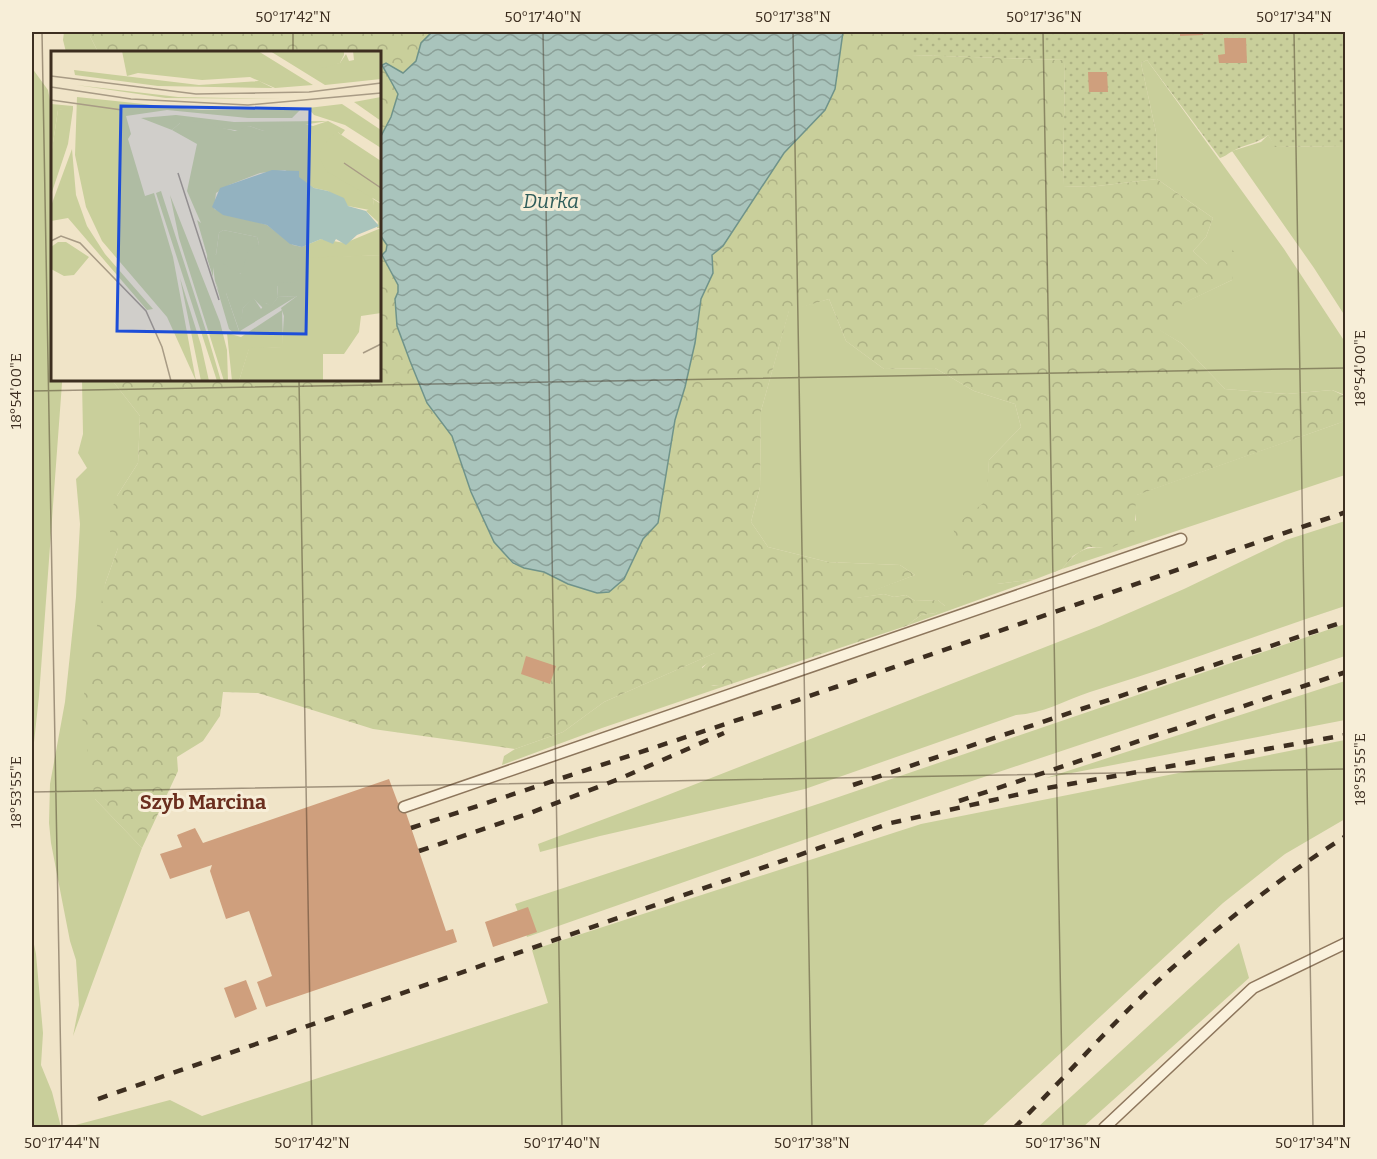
<svg xmlns="http://www.w3.org/2000/svg" width="1377" height="1159" viewBox="0 0 1377 1159" font-family="Bitter,serif">
  <style>
    .grass { fill: #c9cf9b }
    .forest { fill: url(#forest-crowns) }
    .garden { fill: url(#garden-dots) }
    .water { fill: url(#water-waves); stroke: #6f938a; stroke-width: 1.5 }
    .building { fill: #cf9f7d }
    .lines { fill: none; stroke-linecap: round; stroke-linejoin: round }
    .lane-casing { stroke: #8d765c; stroke-width: 13 }
    .lane { stroke: #faf1dc; stroke-width: 10 }
    .rail { stroke: #3d2e20; stroke-width: 4.5; stroke-dasharray: 10 10; stroke-linecap: butt }
    .ticks { fill: none; stroke: #3d2e20; stroke-width: 1.5; stroke-opacity: 0.45 }
    .labels { text-anchor: middle; dominant-baseline: central; stroke-width: 6; stroke-linejoin: round; paint-order: stroke }
    .water-label { font-size: 20px; font-style: italic; fill: #2f5d5a; stroke: #f7eed8 }
    .neighbourhood-label { font-size: 20px; font-weight: bold; fill: #6b2e1e; stroke: #f7eed8 }
    .inset-road { fill: none; stroke: #a89b85; stroke-width: 1.5 }
    .view { fill: #1d4ed8; fill-opacity: 0.15; stroke: #1d4ed8; stroke-width: 3 }
    .inset-edge { fill: none; stroke: #3d2e20; stroke-width: 3 }
    .neatline { fill: none; stroke: #3d2e20; stroke-width: 2 }
    .ticks-label { font-size: 15px; text-anchor: middle; fill: #3d2e20 }
  </style>
  <defs>
    <pattern id="forest-crowns" width="20" height="18" patternUnits="userSpaceOnUse" patternTransform="scale(1.5)"><rect width="20" height="18" fill="#c9cf9b"/><path d="M2 6a3 3 0 1 1 6 0M12 15a3 3 0 1 1 6 0" fill="none" stroke="#aeb285"/></pattern>
    <pattern id="garden-dots" width="8" height="8" patternUnits="userSpaceOnUse" patternTransform="scale(1.5)"><rect width="8" height="8" fill="#c9cf9b"/><path d="M2 2h.1M6 6h.1" fill="none" stroke="#aeb285" stroke-width="1.8" stroke-linecap="round"/></pattern>
    <pattern id="water-waves" width="16" height="10" patternUnits="userSpaceOnUse" patternTransform="scale(1.5)"><rect width="16" height="10" fill="#a9c4bc"/><path d="M0 5q4-4 8 0t8 0" fill="none" stroke="#8ba098"/></pattern>
  </defs>
  <rect width="100%" height="100%" fill="#f0e4c8"/>
  <!-- grass -->
  <path class="grass" d="M64 32H90V36L98 52H66L63 40Z
    M1147 60 1284 249 1345 342V395L1332 390 1287 394 1225 389 1181 343 1159 330 1179 305 1232 280 1207 264 1193 251 1206 237 1213 218 1157 179 1156 132 1141 63Z
    M32 68 48 90 52 111V380H62V383L39 696 32 761Z
    M1268 135 1276 147 1345 146V316L1314 268 1232 151 1261 142Z
    M829 299 846 341 884 369 935 368 974 391 1015 404 1021 427 989 460 987 501 997 584 1036 579 906 626 921 615 936 613 945 606 938 600 915 601 906 595 894 597 884 594 850 599 915 575 900 565 828 562 768 547 751 522 760 487 761 411 789 310Z
    M82 380H112L140 416 138 463 117 496 118 548 105 584 95 799 142 848 73 1036 79 1005 76 960 70 941 61 895 51 843 49 823 50 784 65 702 76 597 80 524 76 479 87 468 78 453 83 434Z
    M1345 421V475L1062 569C1080 547 1086 547 1113 547L1136 520 1134 507 1136 495Z
    M1345 521V606C1260 634 1176 666 1090 692 1066 700 1042 714 1016 715L805 789 600 836 540 852 538 844 660 798 1099 626 1184 589 1286 540Z
    M1345 624V656L969 782 527 937 515 904 824 802Z
    M717 652 711 661 702 667 705 683 714 686H725L602 728 502 765 504 756 515 749 563 732 604 702Z
    M1345 681V720L1046 778Z
    M1345 740V819L1285 854 1223 903 981 1127H68L170 1100 202 1116 548 1003 532 950 921 824Z
    M32 935 36 954 43 1033 41 1065 52 1092 61 1127H32Z
    M1239 943 1249 978 1083 1127H1038Z"/>
  <!-- forest -->
  <path class="forest" d="M90 32H432L421 43 416 61 402 73 386 63 398 94 391 117 380 138V52H98L90 36Z
    M843 32H911L912 55 1065 60 1063 186 1089 187 1157 179 1213 218 1206 237 1193 251 1207 264 1226 241 1237 256 1232 280 1180 305 1160 330 1181 343 1225 389 1287 394 1332 390 1345 396V421L1137 495C1134 509 1136 521 1134 535L1113 547H1088L1073 556 1062 569 1036 579 997 584 978 582 963 575 953 527 986 501 989 460 1021 427 1015 404 974 391 935 368 884 369 846 341 829 299 789 311 761 411 760 487 751 522 768 547 828 562 900 565 915 575 855 598 884 594 894 597 906 595 915 601 938 600 946 607 936 613 921 615 906 626 725 686C713 686 705 683 693 686L691 679C699 670 711 662 715 653L604 702 563 732 515 749 373 729 258 693 223 692 220 716 203 741 177 757 178 771 142 848 95 799 81 710 105 584 118 548 106 523 117 496 138 463 140 416 112 380H380V235L387 245 386 251 382 255 398 285V292L395 300 397 326 410 361 452 436 471 492 494 542 513 564 524 568 544 572 568 584 597 593 609 591 624 579 643 539 658 522 675 420 685 387 695 343 701 299 713 273 712 255 723 246 784 153 825 110 839 60Z"/>
  <!-- garden -->
  <path class="garden" d="M911 32H1345V146L1275 147 1268 135C1257 144 1245 144 1233 151 1227 154 1226 156 1220 158L1147 60 1141 63 1156 132 1157 179 1089 187 1063 186 1065 60 911 55Z"/>
  <!-- water -->
  <path class="water" d="M432 32H843L835 89 825 110 784 153 723 246 712 255 713 273 701 299 695 343 685 387 675 420 658 523 643 539 624 579 609 592 597 593 568 584 544 572 524 568 513 563 494 542 471 492 452 436 427 403 410 361 397 326 395 299 398 292V285L382 255 386 251 387 245 380 235V138L391 117 398 94 382 65 386 63 403 73 416 61 421 43Z"/>
  <!-- building -->
  <path class="building" d="M1180 32H1203V35L1180 36Z
    M1224 38H1246L1247 63H1219L1218 55 1225 54Z
    M1088 72H1107L1108 92H1089Z
    M526 656 556 666 550 684 521 674Z
    M389 779 398 803 402 801 446 931 453 929 457 942 266 1007 257 982 272 976 249 911 226 919 210 871 212 865 170 879 160 854 182 847 177 835 195 828 203 843Z
    M528 907 537 932 493 947 485 922Z
    M246 980 257 1009 235 1018 224 988Z"/>
  <g class="lines">
    <defs>
      <path id="lane" d="M404 807 1181 539
        M1104 1128 1253 988 1346 943"/>
    </defs>
    <!-- lane casing -->
    <use href="#lane" class="lane-casing"/>
    <!-- lane -->
    <use href="#lane" class="lane"/>
    <!-- rail -->
    <path class="rail" d="M853 785 1346 621
      M959 801 1346 672
      M411 828 798 700 1346 512
      M419 851 530 813 619 779 724 733
      M98 1099 891 823 1047 788 1346 735
      M1014 1128C1064 1079 1110 1025 1161 978 1219 925 1280 878 1346 836"/>
  </g>
  <!-- ticks -->
  <path class="ticks" d="M42 32 62 1128M293 32V52M543 32 562 1128M793 32 812 1128M1043 32 1063 1128M1294 32 1313 1128M299 380 312 1128M32 391 1346 368M32 792 1346 769"/>
  <g class="labels">
    <!-- water labels -->
    <g class="water-label">
      <text x="551" y="201">Durka</text>
    </g>
    <!-- neighbourhood labels -->
    <g class="neighbourhood-label">
      <text x="203" y="802">Szyb Marcina</text>
    </g>
  </g>
  <!-- overview -->
  <g transform="translate(51 51)">
    <rect width="330" height="330" fill="#f0e4c8"/>
    <path d="M71 0H207L262 34 224 37 199 26 151 29 87 22 76 25ZM219 0H251L279 13 289 12 295 3 298 10 303 9 302 0H330V28L274 34ZM23 19 148 34 208 30 222 37 107 35 24 24ZM25 34 127 46 231 48 115 47ZM26 46 150 59 250 58 241 67H197L116 59 75 65 80 83 77 88 94 145 103 142 122 206 145 330 116 266 51 190 35 156 24 104ZM330 46V70L303 51ZM0 53 22 55V58L7 59 0 105ZM291 53 330 79V97L294 74 263 64 257 57ZM125 64 183 71 277 70 213 80 198 75 191 80 129 72 121 79 90 67ZM21 98 25 144 36 175 54 203 102 258 96 259 17 167 0 170V155ZM110 140 157 286 170 330H166L105 142ZM119 144 169 271 176 299 177 330H173L128 187ZM322 148 330 153V177H326L327 171 315 160 323 155ZM172 179 206 186 208 193 191 223 162 216V226L156 207 159 195 165 204 168 182ZM7 191H15L38 206 23 224 13 225 0 218V196ZM129 227 150 294 158 330H150ZM164 230 167 238 175 242 188 280 192 257 202 246 210 258 215 252 220 255 227 246 246 245 184 283 178 278ZM231 259 232 296 198 298 188 330H181L176 282 190 286Z" fill="#c9cf9b"/>
    <path d="M251 0H293V4L289 12 272 17ZM17 57 22 58 17 93 0 144V105L7 59ZM143 70 184 80 198 75 213 80 217 75 232 76 246 71 262 75 277 70 294 79 290 84 287 81 322 148 324 160 297 155 277 140 263 137 234 119 209 122 178 134 165 142 163 158 216 174 242 194 251 196 270 188 294 192 330 177V204L292 206 246 232 226 235 227 246 220 256 215 252 214 259 202 247 192 257 189 282 175 242H169L164 230 162 216 171 212 190 223 197 201 208 193 206 186 172 179 168 182 165 204 160 200 158 211 146 169 150 172 136 140 146 93 121 79 129 72Z" fill="#c9cf9b"/>
    <path d="M286 81 330 110V152L275 120 268 106 272 94ZM330 204V262L310 265 308 281 293 303H272V330H188L198 297 231 296 233 265 230 257 246 245 227 246 226 231 246 232 248 207Z" fill="#c9cf9b"/>
    <path d="M221 119 248 120V126L263 137 277 140 293 147 297 155 315 160 328 175 306 184 295 194 285 188 282 193 270 188 251 196 239 193 216 174 172 164 161 156 169 137Z" fill="#a9c4bc"/>
    <path class="inset-road" d="M0 25 145 43 258 41 330 32M0 36 80 48 197 54 330 42M0 49 71 59M293 112 330 137M127 122 168 249M0 190 10 185 29 192 95 260 111 296 120 330M312 302 330 293"/>
    <path class="view" d="M70 55 259 58 255 283 66 280Z"/>
    <rect width="330" height="330" class="inset-edge"/>
  </g>
  <!-- border -->
  <rect width="1377" height="1159" fill="none" stroke="#f7eed8" stroke-width="66"/>
  <rect x="33" y="33" width="1311" height="1093" class="neatline"/>
  <g class="ticks-label">
    <text x="293" y="22">50°17'42"N</text>
    <text x="543" y="22">50°17'40"N</text>
    <text x="793" y="22">50°17'38"N</text>
    <text x="1044" y="22">50°17'36"N</text>
    <text x="1294" y="22">50°17'34"N</text>
    <text transform="translate(1360 368) rotate(-90)" y="5">18°54'00"E</text>
    <text transform="translate(16 391) rotate(-90)" y="5">18°54'00"E</text>
    <text transform="translate(1360 769) rotate(-90)" y="5">18°53'55"E</text>
    <text transform="translate(16 792) rotate(-90)" y="5">18°53'55"E</text>
    <text x="62" y="1148">50°17'44"N</text>
    <text x="312" y="1148">50°17'42"N</text>
    <text x="562" y="1148">50°17'40"N</text>
    <text x="812" y="1148">50°17'38"N</text>
    <text x="1063" y="1148">50°17'36"N</text>
    <text x="1313" y="1148">50°17'34"N</text>
  </g>
</svg>
